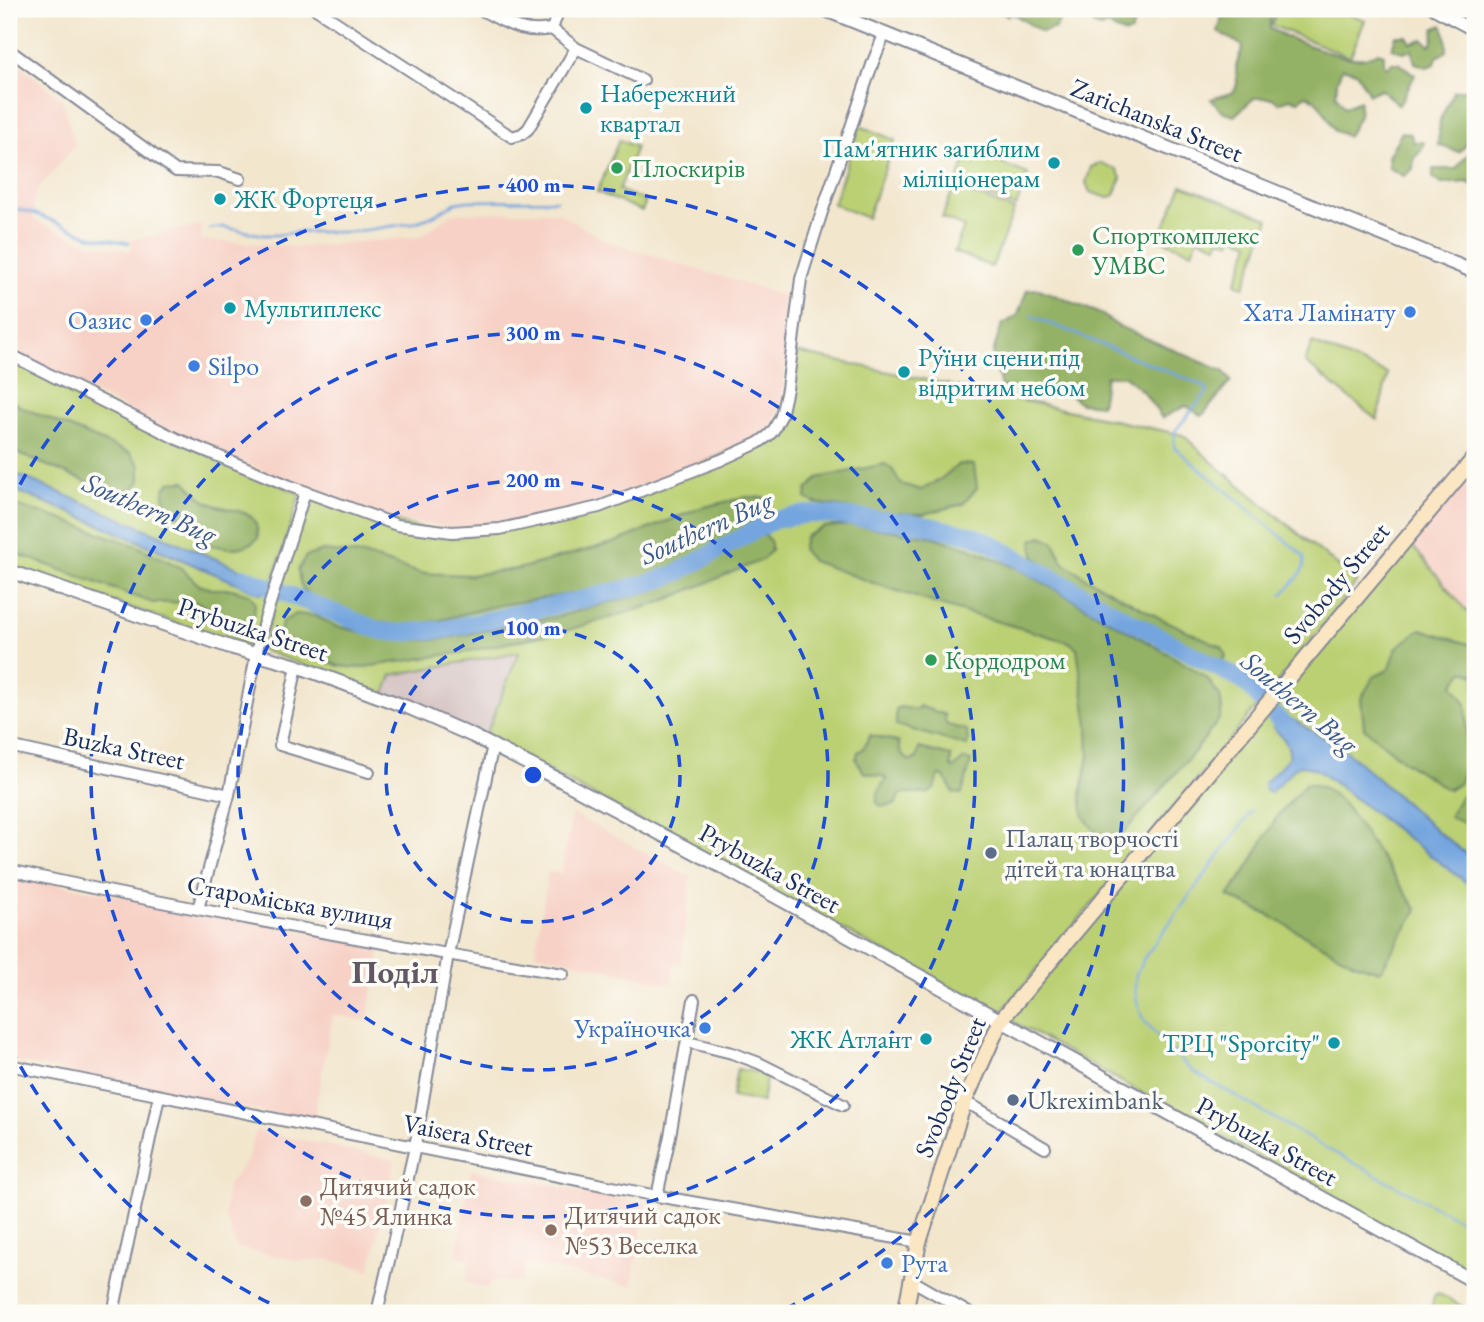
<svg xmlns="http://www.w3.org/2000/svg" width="1484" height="1322" viewBox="0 0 1484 1322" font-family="'EB Garamond',serif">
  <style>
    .built { fill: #f7d1c6 }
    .industrial { fill: #d2bfbf }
    .green { fill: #bbd073; stroke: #6b8068; stroke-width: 2 }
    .forest { fill: #94b265; stroke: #587062; stroke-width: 2 }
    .water { fill: #74a5de; stroke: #486a9e; stroke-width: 2 }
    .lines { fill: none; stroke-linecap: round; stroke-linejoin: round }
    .stream { stroke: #74a5de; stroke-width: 2.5 }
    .river { stroke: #74a5de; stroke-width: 18 }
    .minor-casing { stroke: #868a96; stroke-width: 14 }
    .tertiary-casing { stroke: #868a96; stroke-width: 16 }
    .secondary-casing { stroke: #868a96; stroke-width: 18 }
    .minor { stroke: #fff; stroke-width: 10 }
    .tertiary { stroke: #fff; stroke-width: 12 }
    .secondary { stroke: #fbe6c4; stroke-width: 14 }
    .ring { fill: none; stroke: #1d4ed8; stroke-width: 3.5; stroke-dasharray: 12 9 }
    .culture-dot { fill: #0f9aa8; stroke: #fdfcf7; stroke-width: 2.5 }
    .leisure-dot { fill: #2e9e5b; stroke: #fdfcf7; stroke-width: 2.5 }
    .shop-dot { fill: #3f7fe0; stroke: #fdfcf7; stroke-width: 2.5 }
    .service-dot { fill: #5c6f8a; stroke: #fdfcf7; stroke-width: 2.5 }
    .education-dot { fill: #8d6e63; stroke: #fdfcf7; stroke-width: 2.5 }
    .labels { text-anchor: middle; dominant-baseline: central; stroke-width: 7; stroke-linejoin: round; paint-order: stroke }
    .culture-label { font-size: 26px; fill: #0d838f; stroke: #fdfcf7; text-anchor: start }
    .street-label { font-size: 26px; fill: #1b2f5e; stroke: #fdfcf7 }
    .leisure-label { font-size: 26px; fill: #27864d; stroke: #fdfcf7; text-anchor: start }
    .shop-label { font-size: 26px; fill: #366cbe; stroke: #fdfcf7; text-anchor: end }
    .service-label { font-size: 26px; fill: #4e5e75; stroke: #fdfcf7; text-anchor: start }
    .education-label { font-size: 26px; fill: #785e54; stroke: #fdfcf7; text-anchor: start }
    .water-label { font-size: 28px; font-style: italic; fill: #3a588b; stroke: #fdfcf7 }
    .district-label { font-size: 33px; font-weight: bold; fill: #625865; stroke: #fdfcf7 }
    .centre { fill: #1d4ed8; stroke: #fdfcf7; stroke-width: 3.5 }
    .ring-label { font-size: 21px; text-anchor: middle; font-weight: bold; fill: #1d4ed8; stroke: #fdfcf7; stroke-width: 7; stroke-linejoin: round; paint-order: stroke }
  </style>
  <rect width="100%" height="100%" fill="#fdfcf7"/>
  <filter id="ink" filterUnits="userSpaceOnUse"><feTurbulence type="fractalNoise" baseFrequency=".0143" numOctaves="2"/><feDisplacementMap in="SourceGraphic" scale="14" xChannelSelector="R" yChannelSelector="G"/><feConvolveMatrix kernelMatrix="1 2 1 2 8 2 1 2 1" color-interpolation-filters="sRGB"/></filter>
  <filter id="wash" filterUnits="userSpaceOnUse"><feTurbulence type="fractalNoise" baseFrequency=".00686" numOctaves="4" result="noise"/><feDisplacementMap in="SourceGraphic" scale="28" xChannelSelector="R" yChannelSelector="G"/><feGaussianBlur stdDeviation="1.57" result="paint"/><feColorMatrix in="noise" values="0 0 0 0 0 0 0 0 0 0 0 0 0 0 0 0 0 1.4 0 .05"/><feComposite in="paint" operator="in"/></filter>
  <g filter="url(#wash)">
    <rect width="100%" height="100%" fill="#f2e6cd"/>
    <!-- built -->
    <path class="built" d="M9 56 63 100 75 145 35 193 34 220 86 243 132 251V240L201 225 202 240 300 247 420 237 453 213 557 212 606 241 794 299 781 403 773 423 766 433 719 456 598 503 499 525 453 528 398 521 306 488 179 436 9 350Z
      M1475 464V621L1409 542Z
      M572 814 691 877 681 963H675L672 984 535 953 548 872 561 874Z
      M9 875 381 946 367 1021 333 1015 313 1122 9 1060Z
      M256 1130 395 1160 370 1270 326 1259 299 1261 236 1247 225 1217 227 1186 247 1161Z
      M471 1170 646 1203 632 1286 526 1263 521 1282H491L489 1288 466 1283 470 1260 456 1256Z"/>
    <!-- industrial -->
    <path class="industrial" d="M520 652 485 737 385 694 392 675Z"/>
    <!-- green -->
    <path class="green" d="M1278 9H1337L1365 20 1350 57 1271 25Z
      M860 126 895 140 867 218 833 204Z
      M619 140 636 147 619 190 646 201 642 211 597 192Z
      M969 151 1028 174 1016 207 956 184Z
      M1101 163 1117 170 1121 178 1115 195 1108 198 1090 192 1086 183 1091 167Z
      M1182 185 1269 219 1244 287 1236 283 1250 243 1233 236 1231 242 1220 239 1217 245 1198 238 1192 252 1159 239Z
      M954 187 1014 210 992 267 954 252 964 227 942 218Z
      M1312 343 1388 374 1377 420 1305 362Z
      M796 352 1183 435 1211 461 1357 582 1295 661 1000 1014 485 737 519 652 392 675 385 694 261 650 307 497 452 537 601 511 781 427 789 405Z
      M9 360 300 494 253 648 190 628 9 566Z
      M1409 542 1475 621V1277L1008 1019Z
      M737 1069 767 1074 762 1102 732 1097Z
      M1438 1293 1474 1313H1430L1434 1296Z"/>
    <!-- forest -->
    <path class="forest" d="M995 9H1064L1056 28 1042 32 1012 13 1008 16Z
      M1097 9H1136L1134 13 1136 19 1131 32 1125 34 1114 29 1109 25 1100 28 1093 24Z
      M1224 9H1275L1270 20V29C1289 38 1343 61 1362 58 1368 58 1373 55 1378 52L1384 54V65L1388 67 1391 63H1399L1415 75 1399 105 1380 89 1369 94 1356 72 1342 68 1337 82 1336 95 1345 107 1360 101 1359 116 1348 136 1335 131C1328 119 1319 98 1305 95L1299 101 1290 99 1279 103 1272 98H1254L1234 116 1220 110 1211 99 1234 92 1237 84 1236 66 1243 46 1218 32Z
      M1442 25 1446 34 1447 51 1437 57 1435 64 1427 67 1415 63 1412 50 1403 52 1392 48 1396 36H1407L1411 43 1423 39 1430 45 1433 41 1434 29Z
      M1473 89 1475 91V128L1469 127 1466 145 1459 152 1438 145 1440 120 1454 91Z
      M1402 132 1411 134 1413 142H1424L1421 151 1414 158 1413 169 1404 176 1389 168 1388 156Z
      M1475 149V186L1467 182 1442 184 1433 178V169H1456L1466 156Z
      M1039 289 1101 314 1118 326 1223 371 1231 381 1202 416 1186 406 1162 418 1144 393 1125 376H1106L1101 405 1080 403 1067 391 1032 393 1001 387 993 352 1002 325 1018 315 1027 290Z
      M9 398 21 407 130 453 140 466V481L132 490 117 491 97 486 9 450Z
      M885 464 892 469 901 484 921 490 942 478 959 464 974 465 977 488 963 504 923 514 870 512 815 503 806 498 807 490 818 478Z
      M185 481C194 490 202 501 215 505 237 513 258 507 258 538 243 553 223 548 203 543L184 517 174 513 165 504 164 491 169 482Z
      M746 497H763L770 502V510C756 527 733 538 713 547 697 555 681 564 664 571 610 592 549 595 492 607 463 613 427 627 398 625 377 623 317 606 304 590 299 585 299 576 298 570L306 556 323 551 363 555 420 573 470 575 518 569 616 542 700 508Z
      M9 504 46 514 137 546 180 567 199 585 212 589H232L249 594 255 602 254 615 248 624 229 627 205 606 196 602 153 603 9 551Z
      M854 525 934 537 970 548 1017 568 1177 659 1206 677 1220 696 1222 709 1220 718 1195 751 1128 828 1116 840H1102L1084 817 1081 794 1089 756 1088 725 1077 648 1069 642 950 608 876 584 812 561 802 549 805 537 824 527Z
      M766 535 771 543V551L762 560 656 604 568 630 465 652 358 668 339 666 301 652 287 644 280 633 282 622 296 614 316 616 335 626 371 634 410 640 442 639 564 615 657 589 717 560 759 536Z
      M1042 536 1054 542 1063 562 1088 579 1160 618 1222 647 1226 656 1221 662 1210 659 1094 597 1048 568 1034 556 1032 540Z
      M1421 629 1475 646V677L1473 674 1464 671 1453 684 1466 704 1468 764 1459 784 1448 790 1401 759 1364 728 1361 698 1374 677 1390 668 1397 647Z
      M919 706 945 715V721L947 725 967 730 968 740 967 746 896 725V709L900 707 917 710Z
      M870 735 899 742C899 752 902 757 911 761L917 758 919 748 951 756V767L954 768 964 759 971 761 962 794 954 793C949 787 948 781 943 776H938L934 789 929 793H905L899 795 896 804C869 812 875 795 886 779L885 777 864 772 856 760 858 752 863 749Z
      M1307 783 1324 788 1340 800 1350 812 1417 910 1380 971 1354 963 1268 915 1228 896 1246 871 1278 815Z
      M1475 788V827L1449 817 1460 797Z"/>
    <!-- water -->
    <path class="water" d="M9 471 266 580 262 594 86 519 9 488Z
      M1282 716H1286L1345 750 1437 831 1475 861V889L1317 770 1303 765 1297 766 1270 793 1265 790 1264 784 1289 757C1291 744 1281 736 1273 727Z"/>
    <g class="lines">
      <!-- stream -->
      <path class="stream" d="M9 207 36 214 90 236 129 243
        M209 229 223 227 263 235H277L299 232H352L413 223 431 217 455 203 468 201 556 200
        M1032 316 1204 386 1208 391 1175 431 1174 447 1303 555C1310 570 1291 584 1282 595
        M1252 811 1144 958 1136 974 1135 987 1137 1002 1143 1019 1164 1043 1192 1071 1324 1147 1475 1228"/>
      <!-- river -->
      <path class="river" d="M244 577 381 631 400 633 447 629 589 598 656 581 677 573 766 524 775 520 790 517 808 514 828 515 915 523 967 534 985 540 1130 621 1243 681 1249 686 1279 720 1296 734"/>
    </g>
  </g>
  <g filter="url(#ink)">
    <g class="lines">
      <defs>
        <path id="minor" d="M316 9 512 137 522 134 528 129 576 48 552 29 559 9
          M480 9C507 23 520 34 552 29
          M1434 9 1475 31
          M576 48 643 80
          M9 50 176 171 219 172 240 179
          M9 354 177 439 290 486 397 525 452 532 500 529 599 507 721 460 758 443 768 436 773 431 781 416 787 389 801 279 821 215 873 62 884 35
          M297 666 280 745 369 772
          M9 746 229 795
          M9 870C192 911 378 942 563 974
          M198 909 229 795 260 635 305 492
          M688 1042 732 1053 759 1063 843 1105
          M9 1065 657 1196 919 1242
          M964 1103 975 1107 1045 1148
          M657 1196 670 1136 694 1000
          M911 1280 969 1313
          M113 1313 159 1096
          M377 1313 415 1147 448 954 493 745"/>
        <path id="tertiary" d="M823 9 1475 272
          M9 571 230 647 297 666 412 709 473 736 560 780 724 868 1475 1282"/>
        <path id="secondary" d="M905 1313 919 1242 964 1103 1001 1020 1475 457"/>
      </defs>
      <!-- minor casing -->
      <use href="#minor" class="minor-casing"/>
      <!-- tertiary casing -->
      <use href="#tertiary" class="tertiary-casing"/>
      <!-- secondary casing -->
      <use href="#secondary" class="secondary-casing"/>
      <!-- minor -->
      <use href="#minor" class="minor"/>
      <!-- tertiary -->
      <use href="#tertiary" class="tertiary"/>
      <!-- secondary -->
      <use href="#secondary" class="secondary"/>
    </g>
  </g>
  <!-- distance rings -->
  <g class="ring">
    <circle cx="533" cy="775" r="147"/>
    <circle cx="533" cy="775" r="295"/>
    <circle cx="533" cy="775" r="442"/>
    <path d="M288 1312A590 590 0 0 1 10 1047M10 503A590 590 0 1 1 778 1312"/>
  </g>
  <!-- markers -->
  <g class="culture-dot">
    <circle cx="586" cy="108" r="7"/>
    <circle cx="1054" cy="163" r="7"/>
    <circle cx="220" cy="199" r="7"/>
    <circle cx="230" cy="308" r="7"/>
    <circle cx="904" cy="372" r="7"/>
    <circle cx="926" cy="1039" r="7"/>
    <circle cx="1334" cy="1043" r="7"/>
  </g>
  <g class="leisure-dot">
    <circle cx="617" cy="168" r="7"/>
    <circle cx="1078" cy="250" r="7"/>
    <circle cx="931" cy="660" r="7"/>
  </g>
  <g class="shop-dot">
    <circle cx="1410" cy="312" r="7"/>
    <circle cx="146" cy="320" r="7"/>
    <circle cx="194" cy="366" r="7"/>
    <circle cx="705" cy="1028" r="7"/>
    <circle cx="887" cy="1263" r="7"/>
  </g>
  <g class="service-dot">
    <circle cx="991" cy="853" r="7"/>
    <circle cx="1013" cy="1100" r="7"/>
  </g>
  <g class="education-dot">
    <circle cx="306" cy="1201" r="7"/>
    <circle cx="551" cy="1230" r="7"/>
  </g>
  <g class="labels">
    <!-- culture labels -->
    <g class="culture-label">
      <text x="600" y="93">Набережний<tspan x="600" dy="30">квартал</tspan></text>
      <text x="1040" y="148" text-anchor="end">Пам'ятник загиблим<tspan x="1040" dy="30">міліціонерам</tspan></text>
      <text x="234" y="199">ЖК Фортеця</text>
      <text x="244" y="308">Мультиплекс</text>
      <text x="918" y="357">Руїни сцени під<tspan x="918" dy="30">відритим небом</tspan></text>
      <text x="912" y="1039" text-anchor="end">ЖК Атлант</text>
      <text x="1320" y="1043" text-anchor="end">ТРЦ "Sporcity"</text>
    </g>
    <!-- street labels -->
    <g class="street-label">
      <text transform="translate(1157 120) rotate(22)">Zarichanska Street</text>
      <text transform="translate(1336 583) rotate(-50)">Svobody Street</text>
      <text transform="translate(253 629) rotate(18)">Prybuzka Street</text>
      <text transform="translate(124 748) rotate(12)">Buzka Street</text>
      <text transform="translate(770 868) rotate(29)">Prybuzka Street</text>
      <text transform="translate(290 902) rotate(10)">Староміська вулиця</text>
      <text transform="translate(950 1087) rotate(-68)">Svobody Street</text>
      <text transform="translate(468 1135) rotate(11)">Vaisera Street</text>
      <text transform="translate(1267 1141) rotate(29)">Prybuzka Street</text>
    </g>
    <!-- leisure labels -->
    <g class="leisure-label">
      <text x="631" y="168">Плоскирів</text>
      <text x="1092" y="235">Спорткомплекс<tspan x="1092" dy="30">УМВС</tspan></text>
      <text x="945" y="660">Кордодром</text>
    </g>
    <!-- shop labels -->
    <g class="shop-label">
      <text x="1396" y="312">Хата Ламінату</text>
      <text x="132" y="320">Оазис</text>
      <text x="208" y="366" text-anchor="start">Silpo</text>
      <text x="691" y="1028">Україночка</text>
      <text x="901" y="1263" text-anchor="start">Рута</text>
    </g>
    <!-- service labels -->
    <g class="service-label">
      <text x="1005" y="838">Палац творчості<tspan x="1005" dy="30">дітей та юнацтва</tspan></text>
      <text x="1027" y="1100">Ukreximbank</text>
    </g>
    <!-- education labels -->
    <g class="education-label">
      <text x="320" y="1186">Дитячий садок<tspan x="320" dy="30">№45 Ялинка</tspan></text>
      <text x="565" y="1215">Дитячий садок<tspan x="565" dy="30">№53 Веселка</tspan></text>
    </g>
    <!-- water labels -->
    <g class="water-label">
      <text transform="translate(150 508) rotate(23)">Southern Bug</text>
      <text transform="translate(706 527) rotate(-24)">Southern Bug</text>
      <text transform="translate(1300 702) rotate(40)">Southern Bug</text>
    </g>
    <!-- district labels -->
    <g class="district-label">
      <text x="395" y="971">Поділ</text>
    </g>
  </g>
  <circle cx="533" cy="775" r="10" class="centre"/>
  <g class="ring-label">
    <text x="533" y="192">400 m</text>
    <text x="533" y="340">300 m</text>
    <text x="533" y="487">200 m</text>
    <text x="533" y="635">100 m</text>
  </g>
  <!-- margin -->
  <rect width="1484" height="1322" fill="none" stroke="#fdfcf7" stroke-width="35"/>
</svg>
